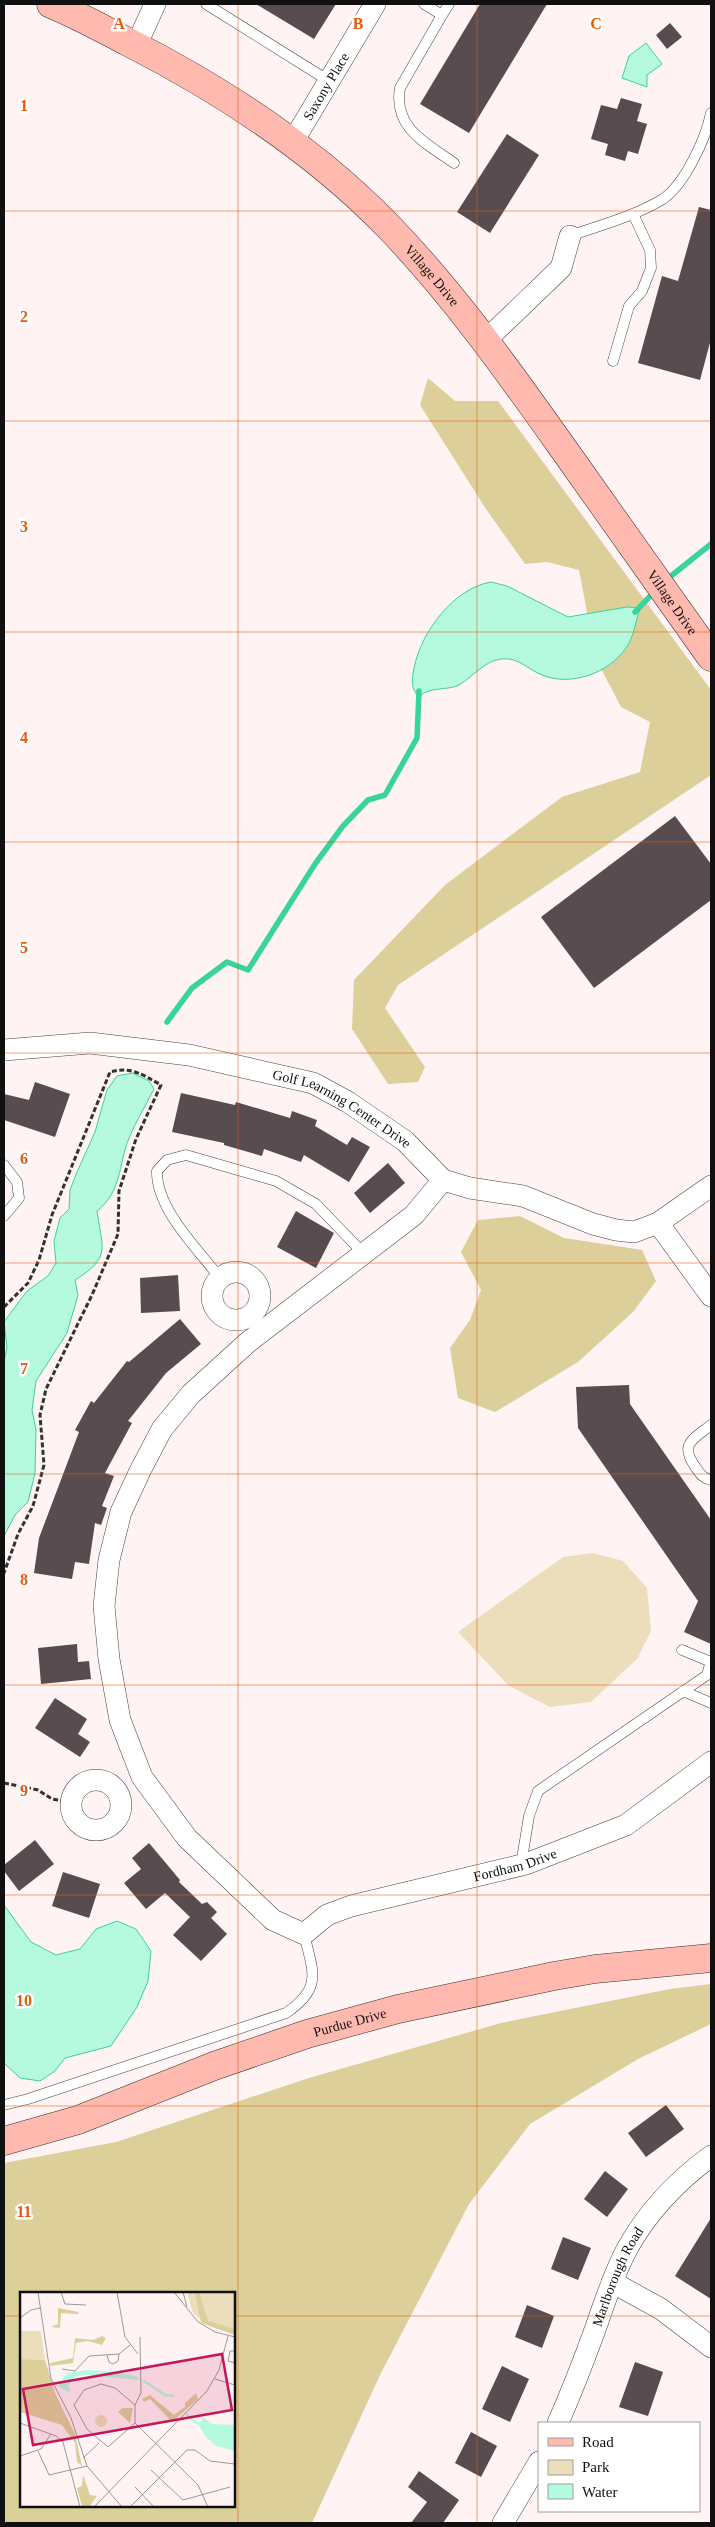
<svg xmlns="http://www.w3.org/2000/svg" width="715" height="2527" viewBox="0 0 715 2527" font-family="Georgia,serif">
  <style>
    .green { fill: #ecdeba }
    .forest { fill: #ddcf99; fill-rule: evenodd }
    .water { fill: #b5f9df; stroke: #39d39c }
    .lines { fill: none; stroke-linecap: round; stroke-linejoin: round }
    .stream { stroke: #39d39c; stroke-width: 5.5 }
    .building { fill: #594c51 }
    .lane-casing { stroke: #434343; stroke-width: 11 }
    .street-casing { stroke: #434343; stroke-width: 22 }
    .secondary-casing { stroke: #323232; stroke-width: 29 }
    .path { stroke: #323232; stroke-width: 3; stroke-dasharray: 5 2.5; stroke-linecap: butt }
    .lane { stroke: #fff; stroke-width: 10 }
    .street { stroke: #fff; stroke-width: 21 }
    .secondary { stroke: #ffb9ae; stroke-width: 28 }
    .grid { fill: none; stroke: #e8590c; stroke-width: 1; stroke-opacity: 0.55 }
    .labels { text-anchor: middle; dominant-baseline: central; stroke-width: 5; stroke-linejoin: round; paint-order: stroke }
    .street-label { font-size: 14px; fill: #101010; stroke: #fff }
    .inset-river { fill: none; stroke: #b5f9df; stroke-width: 2.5 }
    .inset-road { fill: none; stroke: #9f9898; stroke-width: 1 }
    .view { fill: #c2185b; fill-opacity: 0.15; stroke: #c2185b; stroke-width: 2.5 }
    .inset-edge { fill: none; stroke: #101010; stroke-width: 2.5 }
    .grid-label { font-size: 16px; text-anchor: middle; font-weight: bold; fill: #e8590c; stroke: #fff; stroke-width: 5; stroke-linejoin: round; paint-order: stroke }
  </style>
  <rect width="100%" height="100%" fill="#fff3f3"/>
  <!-- green -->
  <path class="green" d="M593 1553 623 1561 647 1588 651 1631 637 1659 591 1702 550 1707 509 1686 458 1632 563 1557Z"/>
  <!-- forest -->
  <path class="forest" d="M428 378 455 401H498L711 690V775L398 985 385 1008 425 1067 418 1082 388 1084 352 1029 354 980 445 885 562 797 640 772 650 722 621 707 596 659 579 570 547 562 525 564 486 509 420 405Z
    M520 1216 564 1238 642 1250 656 1281 633 1312 578 1362 495 1412 458 1398 450 1348 470 1320 481 1290 461 1252 478 1220Z
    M711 1984V2024L638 2059 530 2124 469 2204 380 2375 312 2523H4V2163L116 2142 309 2078 501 2023 670 1989ZM21 2293H234V2506H21Z"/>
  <!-- water -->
  <path class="water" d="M646 43 662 64 647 75V87L622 78 629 56Z
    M491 582 507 586 568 617 627 607 640 608C636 620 634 637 626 648 609 673 571 687 542 675 527 669 519 657 501 659 484 661 473 677 459 685 447 691 429 686 419 697 410 688 412 679 414 668 421 632 454 588 491 582Z
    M132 1073 149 1081 154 1089C146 1105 136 1121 129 1138 118 1166 122 1191 97 1211 102 1249 112 1257 75 1280L78 1295 67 1333 36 1381 32 1410 36 1430 35 1473 28 1502 15 1515 4 1536V1362L7 1347 4 1322 27 1291 48 1276 56 1263 54 1241 60 1218 69 1209 70 1190 77 1172 95 1132 107 1090 117 1076Z
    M4 1905 31 1942 56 1955 80 1949 96 1929 117 1921 136 1929 151 1951 148 1981 137 2007 111 2046 65 2058 55 2071 40 2081 20 2078 4 2063Z"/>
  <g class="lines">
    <!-- stream -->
    <path class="stream" d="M666 580 711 544
      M635 612 656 590
      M167 1022 192 988 227 962 248 970 315 864 343 826 368 800 385 795 417 738 419 691"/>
  </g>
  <!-- building -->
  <path class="building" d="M256 4H336L314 39Z
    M480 4H547L469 133 420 104Z
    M670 23 682 37 667 49 656 35Z
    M621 98 642 104 637 121 647 124 638 154 628 151 625 161 605 155 608 144 591 139 601 105 617 109Z
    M507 134 539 155 490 233 457 212Z
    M699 207 711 210V339L700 380 638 363 662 276 678 281Z
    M675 816 711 864V900L594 988 541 917Z
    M35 1082 70 1094 55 1137 4 1120V1094L29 1100Z
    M181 1093 235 1105 236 1102 290 1118 292 1111 317 1120 315 1126 347 1145 352 1137 370 1147 349 1182 304 1155 301 1162 264 1149 262 1156 224 1145V1143L172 1132Z
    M388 1163 405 1183 370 1213 354 1193Z
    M296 1211 334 1233 316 1268 277 1247Z
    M178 1275 180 1311 141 1313 140 1278Z
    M180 1319 201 1344 166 1373 128 1421 132 1423 105 1473 114 1476 102 1506 107 1508 101 1525 95 1523 89 1564 75 1562 72 1579 34 1573 39 1538 79 1432 75 1430 91 1401 94 1403 127 1361 129 1362Z
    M629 1385 630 1404 711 1520V1644L684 1632 698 1601 578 1428 576 1387Z
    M77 1644 78 1662 89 1661 91 1679 41 1684 38 1648Z
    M55 1698 87 1719 78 1734 90 1742 80 1757 35 1728Z
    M35 1840 54 1864 19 1891 4 1871V1865Z
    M149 1843 180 1880 179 1882 202 1904 207 1902 217 1912 211 1918 227 1934 201 1961 173 1935 190 1917 165 1893 146 1909 124 1883 141 1869 132 1858Z
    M63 1872 100 1884 89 1918 52 1906Z
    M666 2105 684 2129 646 2157 628 2133Z
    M605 2171 628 2189 607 2217 584 2199Z
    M711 2218V2299L675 2276Z
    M563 2237 591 2248 578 2280 551 2269Z
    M527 2305 554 2316 542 2348 515 2337Z
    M635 2362 663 2372 648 2416 619 2407Z
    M502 2366 529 2379 510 2422 482 2409Z
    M471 2432 497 2446 481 2477 455 2463Z
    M419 2471 459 2500 443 2523H411L427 2502 408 2487Z"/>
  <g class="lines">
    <defs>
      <path id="lane" d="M206 4 329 81
        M424 4 442 15 400 88C393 128 426 143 454 163
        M442 15 449 4
        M570 236C601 225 635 216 663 199 685 184 706 138 711 113
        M613 361 629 306 642 291 651 268 650 250 633 214
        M4 1165 17 1182 19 1198 4 1216
        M220 1278C198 1249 156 1209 157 1171L167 1160 186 1155 276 1181 316 1204 364 1254
        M711 1425C692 1440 679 1444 696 1468 701 1475 703 1478 711 1480
        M682 1650 711 1662
        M683 1691 711 1703
        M521 1865 529 1816 538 1791 707 1675 711 1661
        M4 2105 28 2099 286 2013C323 1988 313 1972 304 1934"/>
      <g id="street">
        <path d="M136 46 155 4"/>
        <path id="s1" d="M292 143 375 4"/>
        <path d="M486 340 561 268 570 236"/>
        <path id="s2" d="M4 1050 90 1043 189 1055 313 1083 348 1102 405 1141 443 1180 470 1188 523 1196 593 1224 616 1230 634 1232 658 1223 711 1186"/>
        <path id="s3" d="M443 1180 414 1215 247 1343 191 1394 162 1429 140 1471 121 1512 109 1560 104 1606 109 1659 120 1720 142 1777 187 1838 273 1920 304 1934 327 1915 351 1906 526 1864 626 1825 711 1762"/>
        <path d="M658 1223 711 1296"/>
        <circle cx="236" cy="1296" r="24"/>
        <circle cx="96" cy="1805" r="25"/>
        <path d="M612 2282 661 2309 711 2347"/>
        <path id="s4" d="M558 2423C572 2391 584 2360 596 2327 605 2301 614 2273 627 2249 648 2211 677 2181 711 2156"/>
        <path d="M503 2523 539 2462"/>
      </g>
      <g id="secondary">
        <path id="s5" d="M51 4C78 15 103 29 128 42 222 90 313 149 387 225 452 292 506 368 560 444 611 515 661 586 711 657"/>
        <path id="s6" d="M4 2141 78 2120 214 2066 307 2034 398 2009 554 1976 595 1969 711 1958"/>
      </g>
    </defs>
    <!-- lane casing -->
    <use href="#lane" class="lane-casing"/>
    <!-- street casing -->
    <use href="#street" class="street-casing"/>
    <!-- secondary casing -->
    <use href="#secondary" class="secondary-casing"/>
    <!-- path -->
    <path class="path" d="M4 1307 28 1283 39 1260 52 1215 110 1072C131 1066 143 1075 161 1085L136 1139 119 1191 118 1234 92 1295 46 1389 40 1415 44 1465 33 1506 18 1534 4 1573
      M4 1783 38 1790 52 1799 71 1802"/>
    <!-- lane -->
    <use href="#lane" class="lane"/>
    <!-- street -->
    <use href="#street" class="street"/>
    <!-- secondary -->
    <use href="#secondary" class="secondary"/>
  </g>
  <!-- grid -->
  <path class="grid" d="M238 4V2523M477 4V2523M4 211H711M4 421H711M4 632H711M4 842H711M4 1053H711M4 1263H711M4 1474H711M4 1685H711M4 1895H711M4 2106H711M4 2316H21M234 2316H711"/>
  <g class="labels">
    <!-- street labels -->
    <g class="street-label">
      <text stroke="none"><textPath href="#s1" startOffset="66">Saxony Place</textPath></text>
      <text stroke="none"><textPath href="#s5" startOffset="472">Village Drive</textPath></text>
      <text stroke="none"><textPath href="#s5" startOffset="878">Village Drive</textPath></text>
      <text stroke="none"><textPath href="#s2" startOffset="350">Golf Learning Center Drive</textPath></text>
      <text stroke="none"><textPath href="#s3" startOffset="1195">Fordham Drive</textPath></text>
      <text stroke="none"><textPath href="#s6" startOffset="366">Purdue Drive</textPath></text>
      <text stroke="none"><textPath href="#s4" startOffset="158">Marlborough Road</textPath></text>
    </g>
  </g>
  <!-- overview -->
  <g transform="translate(20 2292)">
    <rect width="215" height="215" fill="#fff3f3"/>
    <path d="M167 0H215V41L188 33 173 21ZM0 39H21L25 68 0 67ZM75 129a6 6 0 1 1 12 0a6 6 0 1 1-12 0Z" fill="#ecdeba"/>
    <path d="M175 0H179L188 29 215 37V43L181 31ZM38 16 58 20 59 22 41 21 40 36 31 35 38 32ZM82 44 86 46 82 53 68 49 56 51 53 71 30 74V71L53 66 55 46 73 48ZM0 67 25 68 35 101 55 142 62 174 57 170 55 151 42 133 0 120ZM176 101 178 107 152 130 130 107 124 110 122 107 130 103 154 123 165 115V111ZM102 116H113L110 131 98 120ZM63 183 70 203 77 204 69 215 62 214 57 196 62 194Z" fill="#ddcf99"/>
    <path d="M68 78 98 80 118 85 119 88 66 83 54 85 49 93 50 101 38 94 47 81ZM184 126 193 132 215 133V159L196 154 186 145 178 132Z" fill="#b5f9df"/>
    <path class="inset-river" d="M124 89 145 103 154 104M166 122 178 132"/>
    <path class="inset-road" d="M18 0 31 87 51 126 67 174 102 215M41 0 45 12 66 13M97 0 105 45 118 62M154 0 178 30 195 40 215 45M163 0 167 15M0 26 11 18 20 16M215 59H210L208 69 215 71M87 63 89 70 93 72 98 69 99 62M42 77 55 79 69 64 99 62 110 53M195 87 215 93M0 131 36 144 43 150 60 215M115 131 88 155 67 137 54 113 64 98 81 92 95 96 115 113M115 131 178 193 188 215M115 131V113L121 101 120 45M18 159 29 183 67 174M0 164 21 157 31 142M63 166 79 151M131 178 163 208 210 195M115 195 134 215M74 215 187 99 199 78 208 44M110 215 167 158H175L190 169 215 172"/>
    <path class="view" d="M202 62 212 118 13 153 3 97Z"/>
    <rect width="215" height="215" class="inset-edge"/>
  </g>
  <g class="grid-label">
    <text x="119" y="29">A</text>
    <text x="358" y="29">B</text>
    <text x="596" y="29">C</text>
    <text x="24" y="111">1</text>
    <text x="24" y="322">2</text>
    <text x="24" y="532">3</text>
    <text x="24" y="743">4</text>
    <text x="24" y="953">5</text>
    <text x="24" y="1164">6</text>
    <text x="24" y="1374">7</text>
    <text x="24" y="1585">8</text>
    <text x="24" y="1796">9</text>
    <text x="24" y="2006">10</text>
    <text x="24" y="2217">11</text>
  </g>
  <!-- border -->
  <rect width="715" height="2527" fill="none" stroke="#101010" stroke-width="10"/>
  <!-- legend -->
  <rect x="538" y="2422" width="162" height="90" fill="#ffffff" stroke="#9f9f9f"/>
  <rect x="548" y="2438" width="25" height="8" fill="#ffb9ae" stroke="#9f9f9f"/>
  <text x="582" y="2447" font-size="15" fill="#101010">Road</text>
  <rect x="548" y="2460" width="25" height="15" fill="#ecdeba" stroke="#9f9f9f"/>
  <text x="582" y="2472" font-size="15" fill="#101010">Park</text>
  <rect x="548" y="2484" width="25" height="15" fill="#b5f9df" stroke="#9f9f9f"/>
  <text x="582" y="2497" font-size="15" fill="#101010">Water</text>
</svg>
